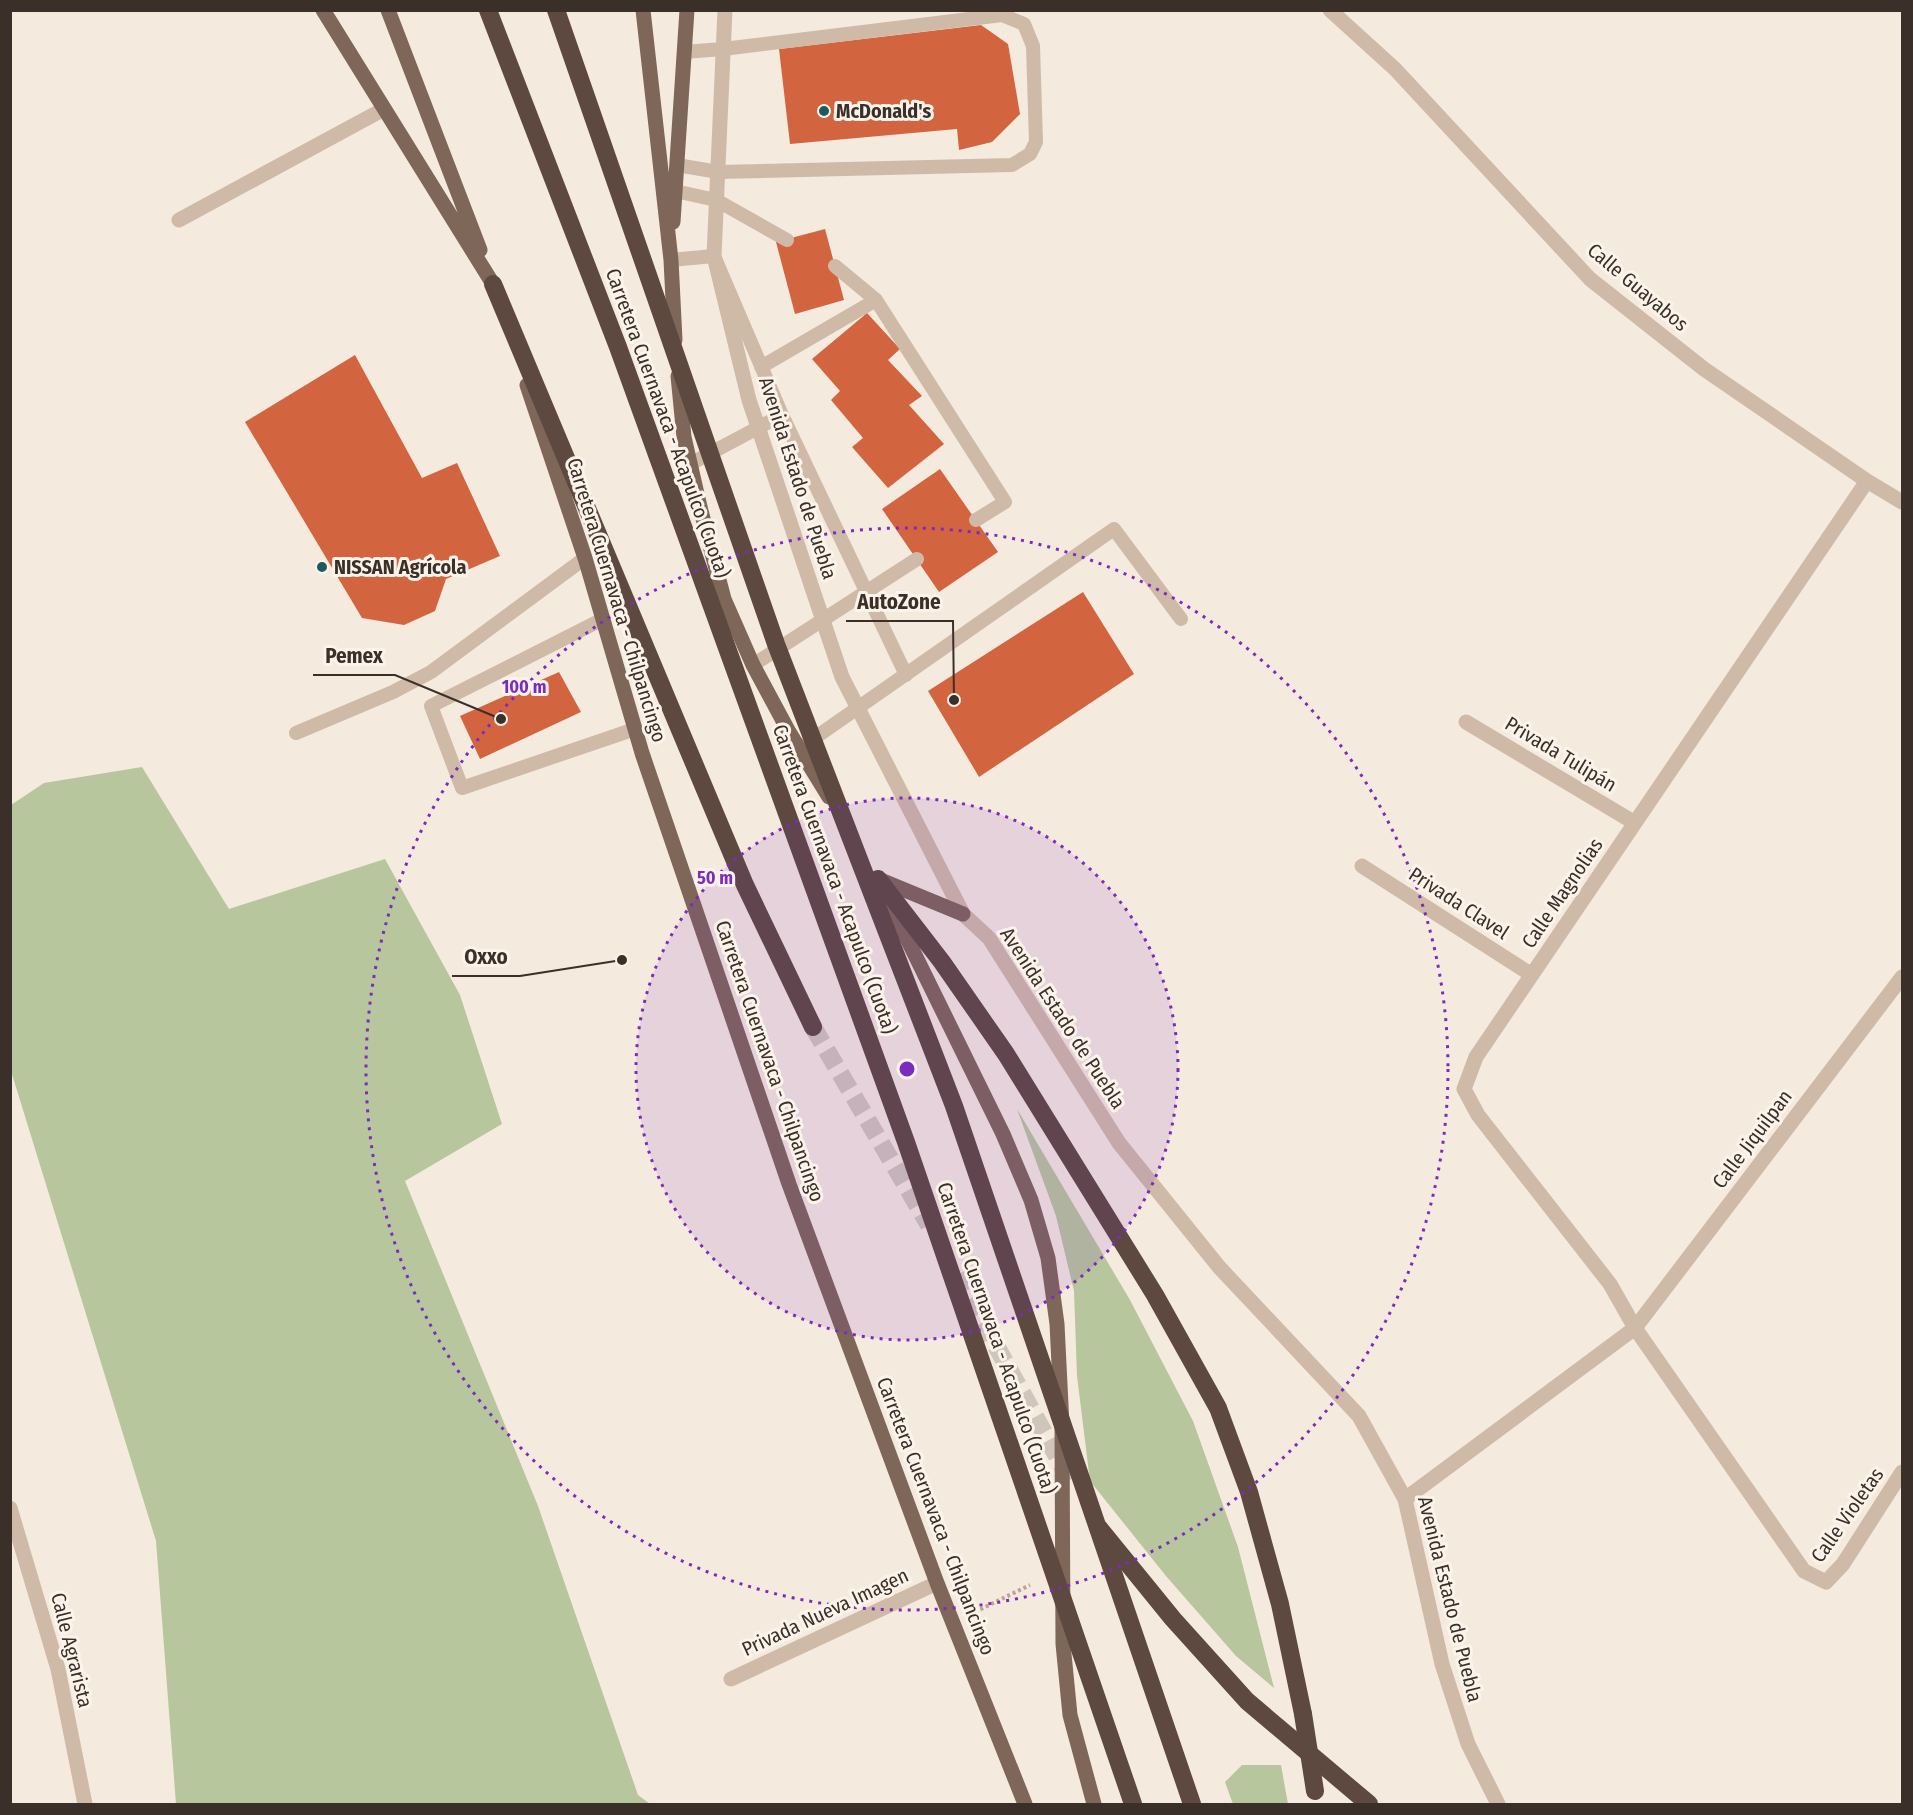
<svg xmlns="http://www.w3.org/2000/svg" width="1913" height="1815" viewBox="0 0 1913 1815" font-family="'Fira Sans Condensed',sans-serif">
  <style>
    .green { fill: #b7c69c }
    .building { fill: #d2653f }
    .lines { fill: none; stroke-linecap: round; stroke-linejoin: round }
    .motorway-tunnel { stroke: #d0c5ba; stroke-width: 18; stroke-dasharray: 18 9; stroke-linecap: butt }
    .path { stroke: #bba492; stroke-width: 4; stroke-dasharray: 3 3; stroke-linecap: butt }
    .service { stroke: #cfbaa8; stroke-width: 14 }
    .pedestrian { stroke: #cfbaa8; stroke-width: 15 }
    .minor { stroke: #cfbaa8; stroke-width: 15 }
    .tertiary { stroke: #cfbaa8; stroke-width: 15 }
    .primary { stroke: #7e6658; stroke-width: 15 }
    .motorway { stroke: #5d493f; stroke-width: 18 }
    .motorway-bridge { stroke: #5d493f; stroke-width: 18 }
    .ring { fill: none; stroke: #7b2cbf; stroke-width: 3; stroke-dasharray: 3 6 }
    .poi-dot { fill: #195b61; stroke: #fcf4eb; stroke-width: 2 }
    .labels { text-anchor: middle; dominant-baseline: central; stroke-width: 6; stroke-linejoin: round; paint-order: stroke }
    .poi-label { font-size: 20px; font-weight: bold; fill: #3b2f29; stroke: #fcf4eb; text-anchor: start }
    .street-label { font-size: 20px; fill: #3b2f29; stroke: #fcf4eb }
    .centre { fill: #7b2cbf; stroke: #fcf4eb; stroke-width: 3 }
    .ring-label { font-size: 18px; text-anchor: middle; font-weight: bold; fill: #7b2cbf; stroke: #fcf4eb; stroke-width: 6; stroke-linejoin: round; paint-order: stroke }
    .leader { fill: none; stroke: #3b2f29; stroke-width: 2 }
    .callout-dot { fill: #3b2f29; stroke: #fcf4eb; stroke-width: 2 }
    .callout-label { font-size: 21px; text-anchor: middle; font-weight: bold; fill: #3b2f29; stroke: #fcf4eb; stroke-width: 6; stroke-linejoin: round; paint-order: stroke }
  </style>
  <rect width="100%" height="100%" fill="#f5eade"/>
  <!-- green -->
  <path class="green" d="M142 767 229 909 385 859 460 995 502 1124 405 1181 538 1506 638 1795 650 1804H176L156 1541 11 1071V805L44 783Z
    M1017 1109 1130 1300 1193 1421 1238 1547 1274 1688 1236 1656 1166 1576 1090 1481 1077 1376 1074 1291 1056 1216Z
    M1242 1765H1281L1288 1804H1233L1225 1782Z"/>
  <!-- building -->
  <path class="building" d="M981 25 1008 44 1020 114 992 142 959 150 957 129 790 144 779 49Z
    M825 229 844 300 795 314 776 242Z
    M867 313 900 349 888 360 922 396 909 405 944 444 888 488 852 447 863 438 831 400 840 391 812 359Z
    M355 355 422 478 457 463 500 556 446 579 435 611 404 625 362 618 245 422Z
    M940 469 998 552 939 592 882 509Z
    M1083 592 1134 674 979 777 928 691Z
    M559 672 581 712 480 759 460 716Z"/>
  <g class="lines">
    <!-- motorway-tunnel -->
    <path class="motorway-tunnel" d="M813 1027 929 1225
      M957 1275 1074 1487"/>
    <!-- path -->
    <path class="path" d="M975 1612 1030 1585"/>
    <!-- service -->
    <path class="service" d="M677 165 718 172 1012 165 1030 154 1036 142 1033 46 1024 24 1002 15 723 49 684 52
      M675 191 716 200 787 240
      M671 260 714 256 782 415
      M835 266 876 300 1005 502 976 520
      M761 367 876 300
      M690 464 782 415 906 675
      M603 619 431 706 462 788 635 729
      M753 665 917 559
      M296 733 393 692 431 672 585 558
      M806 744 1114 529 1181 619"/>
    <!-- pedestrian -->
    <path class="pedestrian" d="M179 220 384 109"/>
    <!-- minor -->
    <path class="minor" d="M1330 10 1395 69 1590 279 1704 369 1867 481 1902 502
      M1867 481 1476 1057 1464 1089 1478 1115 1610 1284 1635 1328 1804 1571 1826 1582 1843 1564 1902 1472
      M1466 722 1635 823
      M1362 866 1532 975
      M1405 1499 1635 1328 1902 977
      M10 1508 58 1669 85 1804
      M731 1679 937 1583"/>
    <!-- tertiary -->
    <path class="tertiary" d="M725 10 714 256 749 400 842 677 963 914 989 938 1119 1143 1219 1267 1359 1416 1405 1499 1442 1664 1468 1744 1498 1804"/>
    <!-- primary -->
    <path class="primary" d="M323 10 493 284 497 294
      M388 10 480 250
      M643 10 671 260 675 340
      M673 222 687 10
      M678 376 684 437 700 507 724 599 753 665 789 732 829 797
      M527 385 585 558 642 753 789 1184 937 1583 1025 1804
      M878 879 963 914
      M889 902 1003 1134 1031 1200 1048 1258 1057 1324 1062 1425 1063 1644 1070 1715 1094 1804"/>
    <!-- motorway -->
    <path class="motorway" d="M493 284 745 885 813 1027
      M878 879 942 962 1006 1054 1155 1295 1218 1408 1249 1492 1280 1604 1303 1714
      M1099 1528 1173 1619 1247 1701 1369 1804"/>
    <!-- motorway-bridge -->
    <path class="motorway-bridge" d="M488 10 618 347 906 1142 1133 1804
      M556 10 776 644 954 1106 1192 1804
      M1303 1714 1315 1791"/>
  </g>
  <!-- distance rings -->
  <circle cx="907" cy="1069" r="271" fill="#7b2cbf" fill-opacity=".12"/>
  <g class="ring">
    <circle cx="907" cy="1069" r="271"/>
    <circle cx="907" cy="1069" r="541"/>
  </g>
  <!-- markers -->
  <g class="poi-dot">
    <circle cx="824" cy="111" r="6"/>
    <circle cx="322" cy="567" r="6"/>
  </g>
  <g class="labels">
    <!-- poi labels -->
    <g class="poi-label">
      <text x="836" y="111">McDonald's</text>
      <text x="334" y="567">NISSAN Agrícola</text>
    </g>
    <!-- street labels -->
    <g class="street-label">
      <text transform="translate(1638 287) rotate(40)">Calle Guayabos</text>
      <text transform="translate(668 423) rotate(70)">Carretera Cuernavaca - Acapulco (Cuota)</text>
      <text transform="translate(798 478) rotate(72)">Avenida Estado de Puebla</text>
      <text transform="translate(617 600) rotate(73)">Carretera Cuernavaca - Chilpancingo</text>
      <text transform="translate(1561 754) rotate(31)">Privada Tulipán</text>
      <text transform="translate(835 879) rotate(70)">Carretera Cuernavaca - Acapulco (Cuota)</text>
      <text transform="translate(1562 893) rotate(-56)">Calle Magnolias</text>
      <text transform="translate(1459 903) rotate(33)">Privada Clavel</text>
      <text transform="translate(1063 1018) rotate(57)">Avenida Estado de Puebla</text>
      <text transform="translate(770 1061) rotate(71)">Carretera Cuernavaca - Chilpancingo</text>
      <text transform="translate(1752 1139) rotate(-53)">Calle Jiquilpan</text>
      <text transform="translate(997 1338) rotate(71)">Carretera Cuernavaca - Acapulco (Cuota)</text>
      <text transform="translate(1847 1515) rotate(-55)">Calle Violetas</text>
      <text transform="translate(936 1516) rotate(69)">Carretera Cuernavaca - Chilpancingo</text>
      <text transform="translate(1450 1599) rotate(76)">Avenida Estado de Puebla</text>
      <text transform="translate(825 1612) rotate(-25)">Privada Nueva Imagen</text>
      <text transform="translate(72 1650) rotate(76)">Calle Agrarista</text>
    </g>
  </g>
  <circle cx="907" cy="1069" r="9" class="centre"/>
  <g class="ring-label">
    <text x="524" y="693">100 m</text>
    <text x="715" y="884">50 m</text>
  </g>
  <!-- callouts -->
  <path class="leader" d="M954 700L953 621H846M501 719L395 675H313M622 960L520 976H452"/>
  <g class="callout-dot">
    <circle cx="954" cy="700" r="6"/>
    <circle cx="501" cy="719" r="6"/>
    <circle cx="622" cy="960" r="6"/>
  </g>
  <g class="callout-label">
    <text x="899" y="609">AutoZone</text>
    <text x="354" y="663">Pemex</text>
    <text x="486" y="964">Oxxo</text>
  </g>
  <!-- border -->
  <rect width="1913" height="1815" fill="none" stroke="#3b2f29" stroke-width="24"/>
</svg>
